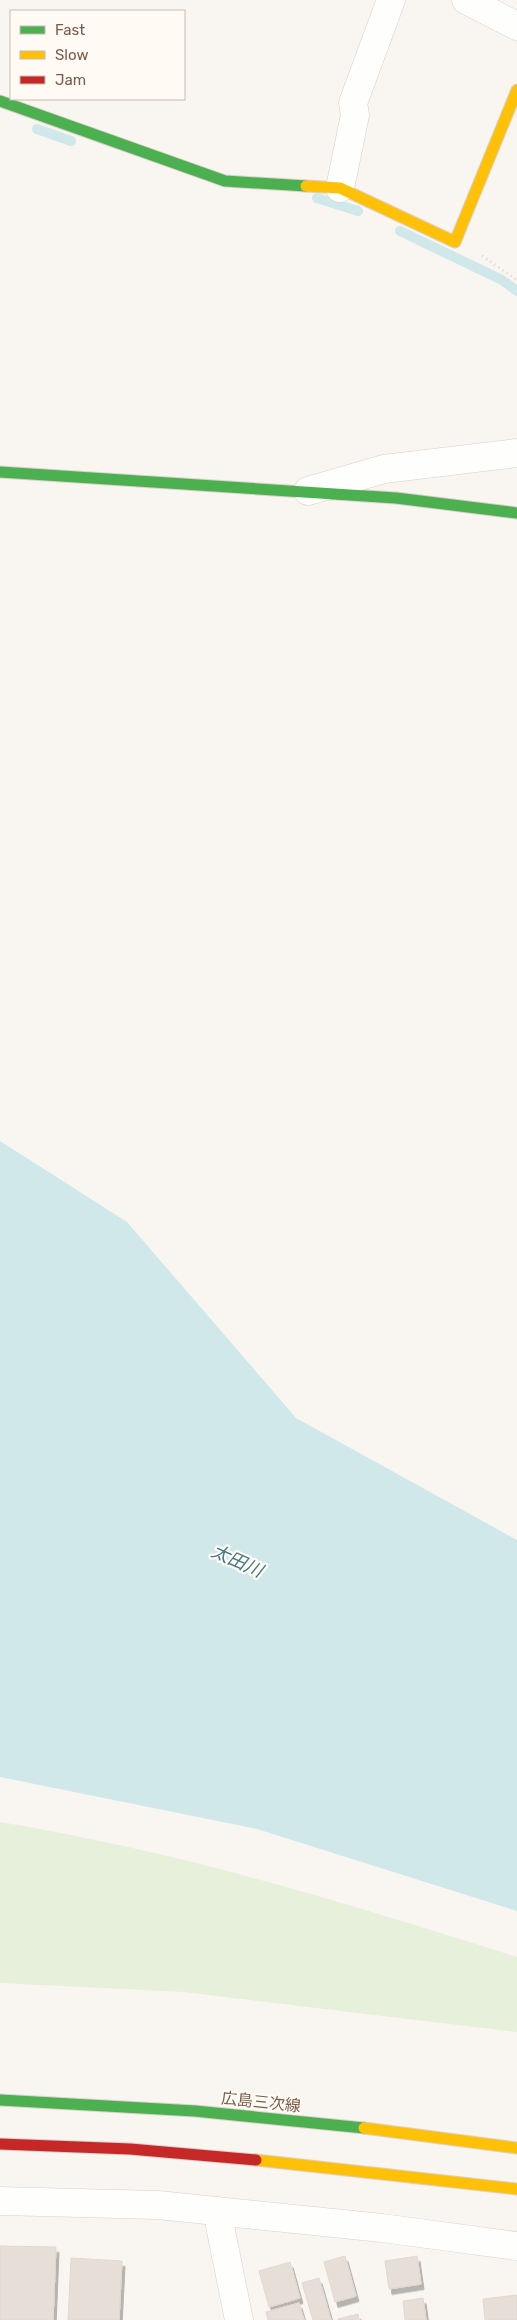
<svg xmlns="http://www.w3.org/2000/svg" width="517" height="2320" viewBox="0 0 517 2320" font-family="Rubik,'Noto Sans JP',sans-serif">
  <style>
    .green { fill: #e7f0db }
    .water { fill: #d0e8ea }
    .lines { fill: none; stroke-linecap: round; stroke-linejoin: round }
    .stream { stroke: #d0e8ea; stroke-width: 10 }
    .building { fill: #e6ded7; stroke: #e2d8d2; filter: url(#shadow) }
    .street-casing { stroke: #d7d1cb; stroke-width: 29 }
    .fast-casing { stroke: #d9d2cb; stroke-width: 13 }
    .slow-casing { stroke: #d9d2cb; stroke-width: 13 }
    .jam-casing { stroke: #d9d2cb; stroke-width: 13 }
    .path { stroke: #dcd5d0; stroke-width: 3; stroke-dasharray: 1 4; stroke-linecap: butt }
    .street { stroke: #fefefd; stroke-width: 28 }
    .fast { stroke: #4caf50; stroke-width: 11 }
    .slow { stroke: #ffc107; stroke-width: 11 }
    .jam { stroke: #c62828; stroke-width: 11 }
    .labels { text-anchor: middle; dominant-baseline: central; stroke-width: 4.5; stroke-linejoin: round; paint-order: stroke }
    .street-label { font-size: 16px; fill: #7a5c4d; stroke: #fffaf3 }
    .water-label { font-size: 18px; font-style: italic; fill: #437c86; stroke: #fffaf3 }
  </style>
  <defs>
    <filter id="shadow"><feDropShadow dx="3" dy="5.5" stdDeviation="0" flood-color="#0004"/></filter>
  </defs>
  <rect width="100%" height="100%" fill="#f9f5f0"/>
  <!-- green -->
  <path class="green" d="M0 1822C177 1851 347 1903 517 1957V2032L184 1992 0 1983Z"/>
  <!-- water -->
  <path class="water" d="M0 1141 127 1222 296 1418 517 1540V1911L257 1829 0 1777Z"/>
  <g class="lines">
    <!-- stream -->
    <path class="stream" d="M37 129 71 141
      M317 198 358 211
      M400 231 502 280 517 291"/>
  </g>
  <!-- building -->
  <path class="building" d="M0 2246 56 2247 53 2320H0Z
    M345 2256 356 2296 335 2302 324 2262Z
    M417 2256 421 2284 389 2289 385 2261Z
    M71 2258 122 2261 119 2320H68Z
    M290 2262 300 2298 269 2307 259 2271Z
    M319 2278 331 2320H313L302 2283Z
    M517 2295V2320H485L483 2299Z
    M423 2298 426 2320H405L403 2301Z
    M299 2303 304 2320H268L266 2312Z
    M358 2314 359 2320H338V2319Z"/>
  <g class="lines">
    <defs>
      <path id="street" d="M466 0 517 26
        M340 188 355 115 353 103 391 0
        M308 491 384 469 517 453
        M0 2201 158 2205 382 2228 517 2246
        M217 2211 239 2320"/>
      <path id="fast" d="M0 101 225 181 306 186
        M0 472 396 498 517 513
        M0 2100 195 2111 364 2128"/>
      <path id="slow" d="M306 186 340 188 455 242 517 90
        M364 2128 517 2148
        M256 2160 517 2189"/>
      <path id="jam" d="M0 2144 130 2149 256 2160"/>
    </defs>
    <!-- street casing -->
    <use href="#street" class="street-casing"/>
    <!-- fast casing -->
    <use href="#fast" class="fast-casing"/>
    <!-- slow casing -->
    <use href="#slow" class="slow-casing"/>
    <!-- jam casing -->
    <use href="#jam" class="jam-casing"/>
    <!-- path -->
    <path class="path" d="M482 256 517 280"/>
    <!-- street -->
    <use href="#street" class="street"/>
    <!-- fast -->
    <use href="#fast" class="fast"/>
    <!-- slow -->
    <use href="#slow" class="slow"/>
    <!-- jam -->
    <use href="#jam" class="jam"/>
  </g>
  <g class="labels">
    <!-- street labels -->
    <g class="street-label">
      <text transform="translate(261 2102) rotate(6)">広島三次線</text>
    </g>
    <!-- water labels -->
    <g class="water-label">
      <text transform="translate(237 1561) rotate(24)">太田川</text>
    </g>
  </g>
  <!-- legend -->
  <rect x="10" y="10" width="175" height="90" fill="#fffaf3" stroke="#cabbb1"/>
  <rect x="20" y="26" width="25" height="8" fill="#4caf50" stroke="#cabbb1"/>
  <text x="55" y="35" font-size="15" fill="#7a5c4d">Fast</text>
  <rect x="20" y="51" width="25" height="8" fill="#ffc107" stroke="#cabbb1"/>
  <text x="55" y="60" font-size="15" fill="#7a5c4d">Slow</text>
  <rect x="20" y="76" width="25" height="8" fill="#c62828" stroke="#cabbb1"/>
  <text x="55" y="85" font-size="15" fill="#7a5c4d">Jam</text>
</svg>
